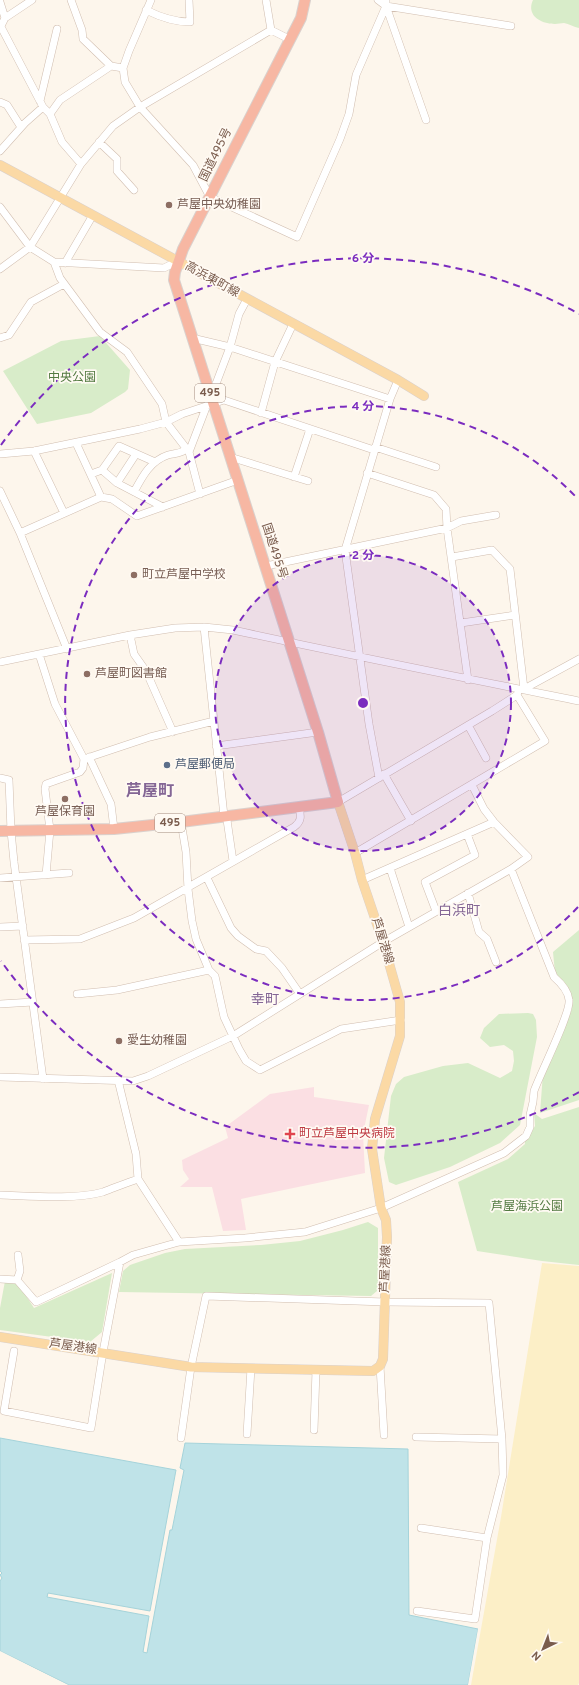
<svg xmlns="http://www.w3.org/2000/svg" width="579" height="1685" viewBox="0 0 579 1685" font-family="Overpass,'Noto Sans JP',sans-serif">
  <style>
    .medical { fill: #fbdfe3 }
    .green { fill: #d8ecc9 }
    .sand { fill: #fcefc7 }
    .water { fill: #bfe3e8; stroke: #a5d3da }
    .pier { fill: #fdf6ec }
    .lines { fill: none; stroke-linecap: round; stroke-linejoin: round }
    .minor-casing { stroke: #d1beb0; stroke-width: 8 }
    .major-casing { stroke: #dad1cd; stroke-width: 10 }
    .highway-casing { stroke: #dad1cd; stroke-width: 12 }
    .minor { stroke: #fff; stroke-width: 7 }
    .major { stroke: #fbd9a5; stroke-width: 9 }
    .highway { stroke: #f7b7a3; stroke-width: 10 }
    .ring { fill: none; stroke: #7b2cbf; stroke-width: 2; stroke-dasharray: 7 5 }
    .education-dot { fill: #8d6e63; stroke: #fffaf3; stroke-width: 1.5 }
    .service-dot { fill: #5c6f8a; stroke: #fffaf3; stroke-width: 1.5 }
    .health-dot { fill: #e0444e; stroke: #fffaf3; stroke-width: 1.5 }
    .labels { text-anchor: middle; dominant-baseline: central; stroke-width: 3.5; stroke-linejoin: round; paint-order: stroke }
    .shield { fill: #fffaf3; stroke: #a28b7f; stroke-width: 1 }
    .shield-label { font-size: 11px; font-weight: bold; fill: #7a5c4d }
    .street-label { font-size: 12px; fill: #7a5c4d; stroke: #fffaf3 }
    .education-label { font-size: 12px; fill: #785e54; stroke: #fffaf3; text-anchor: start }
    .park-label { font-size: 12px; fill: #537a41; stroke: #fffaf3 }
    .service-label { font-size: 12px; fill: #4e5e75; stroke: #fffaf3; text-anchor: start }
    .health-label { font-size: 12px; fill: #be3a42; stroke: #fffaf3; text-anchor: start }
    .quarter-label { font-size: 14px; fill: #846695; stroke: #fffaf3 }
    .district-label { font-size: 16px; font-weight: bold; fill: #846695; stroke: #fffaf3 }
    .centre { fill: #7b2cbf; stroke: #fffaf3; stroke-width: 2 }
    .ring-label { font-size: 12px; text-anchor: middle; font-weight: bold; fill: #7b2cbf; stroke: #fffaf3; stroke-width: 3.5; stroke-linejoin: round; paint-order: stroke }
  </style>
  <rect width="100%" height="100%" fill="#fdf6ec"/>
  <!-- medical -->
  <path class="medical" d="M314 1087V1097L369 1105 363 1134 365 1173 241 1199 246 1230 223 1231 212 1187H180L189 1179 183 1170 182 1160 228 1138 225 1127 270 1094Z"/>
  <!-- green -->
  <path class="green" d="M533 0H579V28C574 27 569 24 564 23 561 23 558 24 555 24 540 24 526 15 533 0Z
    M100 336 130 370 128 389 125 392 91 413 37 424 3 371 61 341Z
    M579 930V1100L540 1113 543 1073 572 1009V998L555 973 553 952Z
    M528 1013 533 1014 536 1020 537 1037 520 1125 500 1143 450 1167 396 1185 389 1182 384 1158 391 1096 396 1084 404 1077 443 1066 468 1063 500 1078 512 1071 514 1061 513 1051 504 1045 490 1047 480 1038 484 1028 499 1014Z
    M579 1107V1265L542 1261 477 1251 458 1182 508 1159 525 1144V1141L535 1126 534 1113 542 1119Z
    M368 1222 378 1228V1289L377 1291 371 1296 119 1292 123 1271 130 1265 165 1253 185 1249 261 1245 300 1241 343 1230Z
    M112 1273 102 1332 90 1342 0 1330V1308L5 1281 17 1282 34 1308Z"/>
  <!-- sand -->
  <path class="sand" d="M542 1263 579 1266V1683L578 1685H471L501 1517Z"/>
  <!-- water -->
  <path class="water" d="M0 1438 176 1470 150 1611 48 1593 47 1597 149 1616 143 1652 147 1653 170 1530H172L184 1470 180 1468 185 1443 408 1449 409 1615 478 1629 468 1685H69L0 1651V1581L2 1578 0 1575 2 1573 0 1571Z"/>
  <!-- pier -->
  <path class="pier" d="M478 1629H480L470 1685H468Z
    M0 1651 68 1685H65L0 1653Z"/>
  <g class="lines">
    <defs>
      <path id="minor" d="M71 0 82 30 83 39 111 66 123 68
        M151 0 129 51 123 68 125 82 140 107 193 165 210 197 297 237 340 139 349 114 356 75 386 6
        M266 0 271 30
        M378 0 386 6 511 26
        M386 0V6L426 120
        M0 2 5 18
        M146 10C160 17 174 22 190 22L189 0
        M0 25 43 107 50 114 62 142 81 164
        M0 28 5 18 32 0
        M271 30 289 39
        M40 101 57 29
        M0 102 7 105 21 127
        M50 114 60 100 111 66
        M99 142 117 159V171L134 190
        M0 151 25 123 43 107
        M0 207 30 247 54 262 164 268 178 261
        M54 262 60 278 100 332 127 352 162 404 166 422 189 452 200 494
        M65 263 93 215
        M0 269 30 247 81 164 113 126 140 107 271 30
        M0 338 9 335 31 302 64 284
        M192 338 230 347 390 399
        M209 390 214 389 230 347 239 314 247 299
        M261 413 275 362 293 324
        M76 443 101 497
        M375 447 436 467
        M34 451 64 513
        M189 452 207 405
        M0 454 34 451 140 429 166 422 182 414 224 400 374 450
        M230 457 308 481
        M102 470 119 446 155 462
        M367 473 434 495 446 509 447 528 468 680
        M91 474 102 470 117 483 163 507
        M294 477 310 429
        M117 483 136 454
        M0 491 20 533 67 649
        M134 492C142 477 150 461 168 455 175 453 181 454 186 449
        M20 533 101 497 112 499 137 516 238 480
        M452 557 492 550 510 569 524 689
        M266 566 447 528 461 521 496 515
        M461 623 515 615
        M204 627 224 816 227 820 233 861
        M130 635 134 654 146 671 173 732
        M39 654 55 704 84 759 150 737 214 721
        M0 662 130 635 175 628 204 627 233 630C348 655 464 678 579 701
        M524 689 579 659
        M468 725 486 758
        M216 746 318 732
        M89 757 111 804 114 829
        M384 774 411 821
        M0 778 9 780 11 831 14 862 43 1079
        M379 778 369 724 345 550 390 399 398 380
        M338 802 492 711 517 695 518 692
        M181 822 186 852 188 889 192 921 196 939 209 970 215 976 224 1017 239 1049 246 1061 260 1070 341 1029 401 1020
        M355 853 545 741 517 695
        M390 868 409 927
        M46 875 50 830 45 789 46 784 80 772 83 768 84 759
        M0 878 69 873
        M207 878 231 928 238 936 256 949 266 951 282 968 300 994
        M362 880 494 822
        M468 893 479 932 487 939 496 962
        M436 911 425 882 475 855 467 834
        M0 927 23 926
        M24 940 80 939 134 918 294 827C302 821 301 816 299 807
        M77 994 117 990 209 970
        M0 1004 33 1002
        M0 1077 133 1081 148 1076 233 1036 383 942 511 869 528 857 494 822 484 809 472 785
        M118 1080 136 1154 138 1179 179 1242
        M0 1195C31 1196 73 1200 103 1192 114 1188 126 1183 138 1179
        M18 1255 20 1271 17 1280 36 1302 120 1262
        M0 1279 17 1280
        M14 1351 4 1411 91 1428 103 1352 120 1262 133 1255 179 1242 245 1238 305 1232 381 1208 504 1153 526 1136 530 1127V1115L533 1102 534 1091C540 1074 571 1013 569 1000 568 990 561 983 554 977L511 869
        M380 1366 384 1435
        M314 1430 316 1370
        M247 1434 251 1368
        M416 1437 502 1439
        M181 1438 191 1367 206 1296 385 1302 489 1303 502 1439 503 1475 487 1538 475 1619 417 1611
        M421 1528 487 1538"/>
      <path id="major" d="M0 165 398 380 424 396
        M0 1337 191 1367 373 1371 380 1366 383 1359 387 1237 386 1220 381 1208 372 1149 375 1119 400 1036V1002L383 942 362 880 355 853 338 802"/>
      <path id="highway" d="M0 831 114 829 181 822 338 802 318 732 174 280 175 272 183 249 301 18 305 0"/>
    </defs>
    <!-- minor casing -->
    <use href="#minor" class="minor-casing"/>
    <!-- major casing -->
    <use href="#major" class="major-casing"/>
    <!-- highway casing -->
    <use href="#highway" class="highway-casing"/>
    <!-- minor -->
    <use href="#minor" class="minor"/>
    <!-- major -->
    <use href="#major" class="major"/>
    <!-- highway -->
    <use href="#highway" class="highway"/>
  </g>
  <!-- distance rings -->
  <circle cx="363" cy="703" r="148" fill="#7b2cbf" fill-opacity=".12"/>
  <g class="ring">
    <circle cx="363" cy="703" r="148"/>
    <path d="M578 907A297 297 0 1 1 578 499"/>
    <path d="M579 1092A445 445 0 0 1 1 961M1 445A445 445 0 0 1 579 314"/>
  </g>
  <!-- markers -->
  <g class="education-dot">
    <circle cx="169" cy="205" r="4"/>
    <circle cx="134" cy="575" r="4"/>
    <circle cx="87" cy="674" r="4"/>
    <circle cx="65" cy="799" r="4"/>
    <circle cx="119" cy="1041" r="4"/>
  </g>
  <circle class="service-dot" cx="167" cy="765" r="4"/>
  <path class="health-dot" d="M288 1128h4v4h4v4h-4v4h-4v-4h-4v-4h4z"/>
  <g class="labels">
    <!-- shield labels -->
    <g class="shield">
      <rect x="195" y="384" width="30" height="18" rx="3"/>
      <rect x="155" y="814" width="30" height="18" rx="3"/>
    </g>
    <g class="shield-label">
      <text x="210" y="393">495</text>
      <text x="170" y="823">495</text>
    </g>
    <!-- street labels -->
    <g class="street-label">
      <text transform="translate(216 155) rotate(-64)">国道495号</text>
      <text transform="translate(212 280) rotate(29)">高浜東町線</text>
      <text transform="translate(274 551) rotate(72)">国道495号</text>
      <text transform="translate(382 941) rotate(73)">芦屋港線</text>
      <text transform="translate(386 1269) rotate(-88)">芦屋港線</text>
      <text transform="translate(73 1347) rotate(8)">芦屋港線</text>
    </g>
    <!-- education labels -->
    <g class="education-label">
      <text x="177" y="205">芦屋中央幼稚園</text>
      <text x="142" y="575">町立芦屋中学校</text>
      <text x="95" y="674">芦屋町図書館</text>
      <text x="65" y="812" text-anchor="middle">芦屋保育園</text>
      <text x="127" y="1041">愛生幼稚園</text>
    </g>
    <!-- park labels -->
    <g class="park-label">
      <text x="72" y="378">中央公園</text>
      <text x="527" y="1207">芦屋海浜公園</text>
    </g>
    <!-- service labels -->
    <g class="service-label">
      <text x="175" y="765">芦屋郵便局</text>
    </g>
    <!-- health labels -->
    <g class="health-label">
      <text x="299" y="1134">町立芦屋中央病院</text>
    </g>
    <!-- quarter labels -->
    <g class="quarter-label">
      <text x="459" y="911">白浜町</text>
      <text x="265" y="1000">幸町</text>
    </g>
    <!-- district labels -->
    <g class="district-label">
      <text x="150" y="792">芦屋町</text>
    </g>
  </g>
  <circle cx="363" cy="703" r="6" class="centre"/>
  <g class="ring-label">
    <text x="363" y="262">6 分</text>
    <text x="363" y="410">4 分</text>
    <text x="363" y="559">2 分</text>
  </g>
  <!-- north arrow -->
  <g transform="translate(543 1649) rotate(223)" stroke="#fffaf3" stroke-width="3" paint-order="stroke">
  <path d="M0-3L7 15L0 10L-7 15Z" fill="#7a5c4d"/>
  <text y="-6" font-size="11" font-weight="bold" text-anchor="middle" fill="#7a5c4d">N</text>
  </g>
</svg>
